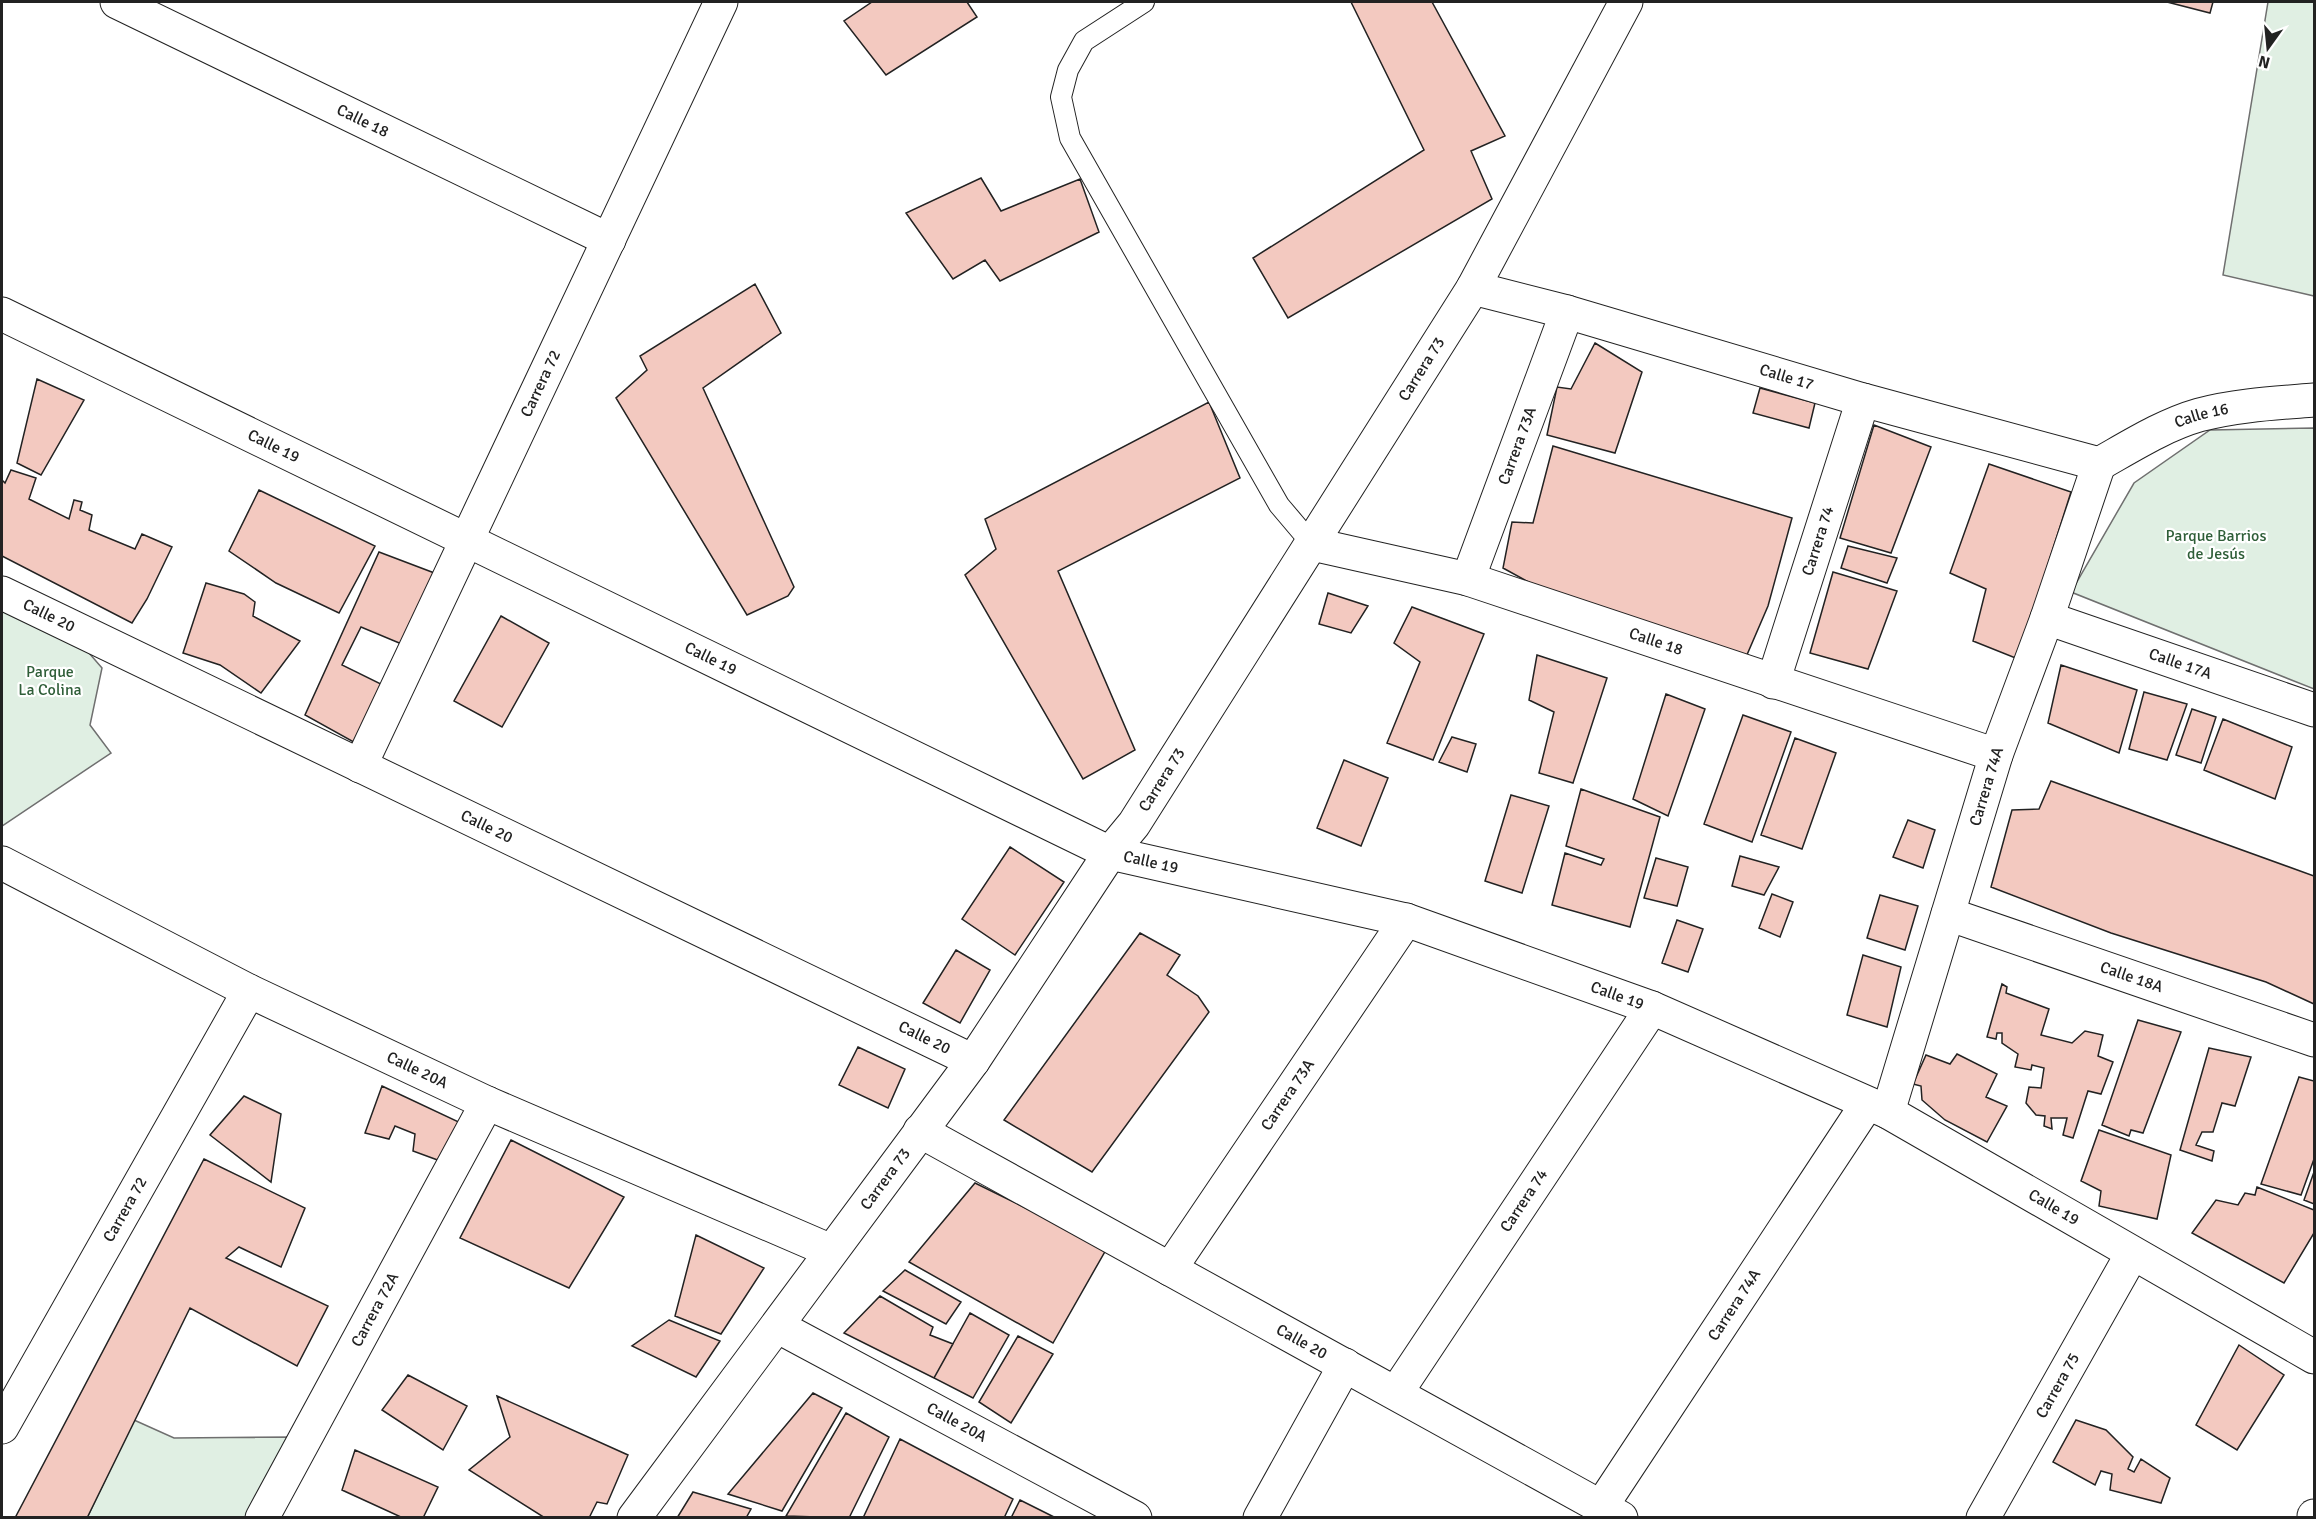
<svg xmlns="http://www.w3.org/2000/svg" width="2316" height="1519" viewBox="0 0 2316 1519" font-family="Signika,sans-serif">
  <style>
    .green { fill: #e0efe3; stroke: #6f6f6f; stroke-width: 1.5 }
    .building { fill: #f3c9c0; stroke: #222; stroke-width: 1.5 }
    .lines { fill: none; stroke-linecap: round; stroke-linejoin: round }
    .service-casing { stroke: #222; stroke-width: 22 }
    .minor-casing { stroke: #222; stroke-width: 35 }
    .service { stroke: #fff; stroke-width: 20 }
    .minor { stroke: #fff; stroke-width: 33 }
    .labels { text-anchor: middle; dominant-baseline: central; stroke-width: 4.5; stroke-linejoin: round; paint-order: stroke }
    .street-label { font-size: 16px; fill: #222; stroke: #fff }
    .park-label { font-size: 16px; fill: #2f5e38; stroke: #fff }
  </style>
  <rect width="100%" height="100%" fill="#fff"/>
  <!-- green -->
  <path class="green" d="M2268 2H2314V296L2223 275Z
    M2314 428V689L2071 592 2134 483 2210 430Z
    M2 593 63 623 102 668 90 725 111 753 2 826Z
    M134 1420 174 1438 292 1437 249 1517 87 1518Z"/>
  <!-- building -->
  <path class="building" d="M872 2H967L977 17 886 75 844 21Z
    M1351 2H1432L1505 136 1471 151 1492 199 1288 318 1253 258 1424 150Z
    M2167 2H2213L2210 13Z
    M981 178 1001 211 1080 179 1099 232 1000 281 985 260 953 279 906 213Z
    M755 284 781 333 703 388 794 587 788 596 747 615 616 398 647 370 640 356Z
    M1595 343 1642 372 1615 453 1547 435 1557 387 1571 389Z
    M37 379 84 400 41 475 17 463Z
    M1760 388 1815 403 1809 428 1753 413Z
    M1209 402 1240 478 1058 571 1135 750 1083 779 965 575 996 549 985 519Z
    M1874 425 1931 447 1891 553 1840 538Z
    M1553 446 1792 518 1768 606 1746 657 1572 606 1503 568 1512 522 1533 523Z
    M1989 464 2071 492 2018 659 1973 641 1986 589 1950 573Z
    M11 470 36 478 29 499 69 519 74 500 82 502 80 510 92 515 89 530 135 549 142 534 172 547 147 599 132 623 2 556V480L5 483Z
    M259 490 375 546 339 613 276 583 229 551Z
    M1848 546 1897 558 1887 583 1841 568Z
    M379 552 437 574 404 645 361 627 342 665 387 687 359 745 305 715Z
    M1833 572 1897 591 1868 669 1810 653Z
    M206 583 244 594 255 602 253 616 300 641 261 693 220 665 183 653Z
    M1328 593 1368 606 1351 633 1319 624Z
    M1412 607 1484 634 1433 760 1387 743 1420 662 1394 643Z
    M501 616 549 643 502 727 454 701Z
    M1537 655 1607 678 1573 783 1539 773 1554 712 1529 700Z
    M2061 665 2137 690 2119 753 2048 723Z
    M2144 692 2187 704 2167 760 2129 749Z
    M1666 694 1705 709 1668 816 1633 799Z
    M2192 709 2216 717 2201 763 2176 755Z
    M1743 715 1791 732 1752 842 1704 824Z
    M2223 719 2292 747 2275 799 2204 770Z
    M1452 737 1476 744 1467 772 1439 762Z
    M1795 738 1836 753 1802 849 1761 835Z
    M1344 760 1388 778 1361 846 1317 828Z
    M2051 781 2314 876V1004L2266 982 2111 933 1991 887 2012 810 2039 809Z
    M1581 789 1660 817 1630 927 1552 905 1565 853 1601 865 1604 859 1566 846Z
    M1511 795 1549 806 1522 893 1485 881Z
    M1908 820 1935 830 1923 868 1893 857Z
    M1010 847 1064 882 1015 955 962 919Z
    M1740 856 1779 867 1764 895 1732 886Z
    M1656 858 1688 867 1677 906 1644 898Z
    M1772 894 1793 902 1780 937 1759 928Z
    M1880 895 1918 906 1905 950 1867 938Z
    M1677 920 1703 929 1688 972 1662 963Z
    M1140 933 1180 955 1167 975 1198 996 1209 1012 1092 1172 1004 1120Z
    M956 950 990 970 960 1023 923 1003Z
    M1863 955 1901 967 1887 1027 1847 1015Z
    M2002 984 2007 987 2006 993 2049 1009 2041 1035 2072 1043 2085 1031 2103 1035 2098 1056 2113 1062 2101 1094 2088 1091 2073 1138 2063 1135 2067 1118H2051L2052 1129 2044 1126 2045 1116 2036 1115 2026 1103 2029 1087 2041 1088 2044 1068 2032 1065 2031 1070 2015 1067 2018 1054 2002 1043V1033H1997L1996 1039 1987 1037Z
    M2138 1020 2181 1032 2143 1133 2131 1130 2129 1136 2102 1125Z
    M858 1047 905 1069 888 1108 839 1085Z
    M2209 1048 2251 1057 2235 1106 2222 1103 2213 1132H2202L2196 1145 2214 1151 2212 1161 2180 1150Z
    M1957 1054 1997 1074 1986 1097 2007 1106 1987 1142 1945 1120 1922 1100 1921 1086 1913 1084 1926 1055 1950 1064Z
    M2299 1077 2314 1081V1159L2301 1195 2261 1184Z
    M382 1086 463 1124 443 1162 413 1151 415 1134 395 1126 389 1139 365 1133Z
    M244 1096 281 1114 271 1182 210 1135Z
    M2099 1130 2171 1155 2157 1219 2099 1206 2101 1191 2081 1181Z
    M511 1140 624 1197 569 1288 460 1238Z
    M204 1159 305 1208 281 1267 239 1247 226 1258 328 1306 297 1366 190 1308 87 1518H15Z
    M2314 1172V1204L2304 1200Z
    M975 1183 1107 1248 1053 1343 909 1262Z
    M2257 1187 2314 1210V1233L2284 1283 2192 1233 2216 1200 2238 1205 2245 1193 2255 1195Z
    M696 1235 764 1268 721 1334 675 1316Z
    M905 1270 961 1302 946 1324 883 1291Z
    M880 1296 933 1327 930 1335 953 1344 934 1378 844 1333Z
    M970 1313 1009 1335 973 1398 934 1378Z
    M669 1320 720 1341 696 1377 632 1346Z
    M1018 1336 1053 1354 1011 1423 979 1402Z
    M2239 1345 2284 1375 2237 1450 2196 1425Z
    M408 1375 467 1406 443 1450 382 1410Z
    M813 1393 842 1408 782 1511 728 1494Z
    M497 1396 628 1455 607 1504 597 1502 589 1518H545L469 1470 510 1437Z
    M846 1413 889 1437 849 1518 786 1516Z
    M2076 1420 2106 1430 2133 1457 2128 1469 2134 1472 2141 1459 2170 1478 2161 1503 2110 1490 2112 1474 2101 1471 2095 1485 2053 1462Z
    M900 1439 1013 1499 1004 1518H863Z
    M355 1450 438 1487 423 1518H403L342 1490Z
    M693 1492 751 1509 746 1518H677Z
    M1020 1500 1056 1518H1011Z"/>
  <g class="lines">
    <defs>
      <path id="service" d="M1144 2 1084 41 1068 70 1061 97 1070 138 1279 505 1312 544"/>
      <g id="minor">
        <path id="s1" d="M117 2 609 240"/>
        <path id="s2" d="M1473 288 1567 312 1863 400 2099 464"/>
        <path id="s3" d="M2 314 1110 853 1406 920 1652 1008 1888 1112 2314 1357"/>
        <path id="s4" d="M2099 464C2131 446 2164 425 2199 415 2236 405 2277 403 2314 400"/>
        <path id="s5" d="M1312 544 1468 579 1996 755"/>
        <path id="s6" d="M1468 579 1567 312"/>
        <path id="s7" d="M2 593 973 1061"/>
        <path id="s8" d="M2047 618 2314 710"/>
        <path id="s9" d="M1773 682 1863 400"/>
        <path id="s10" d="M360 766 721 2"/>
        <path id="s11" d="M2 863 249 991 487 1103 831 1251"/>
        <path id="s12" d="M1948 914 2314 1040"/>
        <path id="s13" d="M1888 1112 1996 755 2047 618 2099 464"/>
        <path id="s14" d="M920 1131 1621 1518"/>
        <path id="s15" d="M1170 1269 1406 920"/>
        <path id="s16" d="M777 1326 1135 1518"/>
        <path id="s17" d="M1396 1393 1652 1008"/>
        <path id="s18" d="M2 1427 249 991"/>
        <path id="s19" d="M1601 1507 1867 1104"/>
        <path id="s20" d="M262 1518 487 1103"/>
        <path id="s21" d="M634 1518 973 1061 1110 853 1134 824 1473 288 1626 2"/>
        <path d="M1260 1518 1345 1365"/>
        <path id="s22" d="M1983 1518 2132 1254"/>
        <path d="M2314 1518V1516"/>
      </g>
    </defs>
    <!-- service casing -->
    <use href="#service" class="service-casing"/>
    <!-- minor casing -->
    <use href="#minor" class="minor-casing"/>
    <!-- service -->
    <use href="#service" class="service"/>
    <!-- minor -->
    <use href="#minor" class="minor"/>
  </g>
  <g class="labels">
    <!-- street labels -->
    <g class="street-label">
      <text stroke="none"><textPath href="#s1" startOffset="273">Calle 18</textPath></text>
      <text stroke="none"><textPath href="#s21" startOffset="1394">Carrera 73</textPath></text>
      <text stroke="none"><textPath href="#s2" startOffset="326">Calle 17</textPath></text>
      <text stroke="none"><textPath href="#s10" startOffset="423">Carrera 72</textPath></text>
      <text stroke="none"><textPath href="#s4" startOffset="114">Calle 16</textPath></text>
      <text stroke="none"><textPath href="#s6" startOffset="142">Carrera 73A</textPath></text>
      <text stroke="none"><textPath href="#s3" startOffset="302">Calle 19</textPath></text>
      <text stroke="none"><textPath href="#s9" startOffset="148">Carrera 74</textPath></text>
      <text stroke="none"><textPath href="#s7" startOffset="52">Calle 20</textPath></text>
      <text stroke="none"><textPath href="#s5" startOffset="358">Calle 18</textPath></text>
      <text stroke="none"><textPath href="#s3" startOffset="788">Calle 19</textPath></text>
      <text stroke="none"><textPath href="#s8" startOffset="141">Calle 17A</textPath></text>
      <text stroke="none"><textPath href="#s21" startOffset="908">Carrera 73</textPath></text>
      <text stroke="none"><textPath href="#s13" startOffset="340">Carrera 74A</textPath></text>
      <text stroke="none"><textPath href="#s7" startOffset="538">Calle 20</textPath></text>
      <text stroke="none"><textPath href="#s3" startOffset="1274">Calle 19</textPath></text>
      <text stroke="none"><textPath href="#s12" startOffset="194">Calle 18A</textPath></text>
      <text stroke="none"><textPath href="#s3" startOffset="1760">Calle 19</textPath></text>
      <text stroke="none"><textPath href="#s7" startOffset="1024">Calle 20</textPath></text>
      <text stroke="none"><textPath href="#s11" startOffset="464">Calle 20A</textPath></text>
      <text stroke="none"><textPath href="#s15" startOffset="210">Carrera 73A</textPath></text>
      <text stroke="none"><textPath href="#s21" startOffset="422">Carrera 73</textPath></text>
      <text stroke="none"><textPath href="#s17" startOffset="231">Carrera 74</textPath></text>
      <text stroke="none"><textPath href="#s3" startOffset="2246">Calle 19</textPath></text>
      <text stroke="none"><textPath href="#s18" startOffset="250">Carrera 72</textPath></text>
      <text stroke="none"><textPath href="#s19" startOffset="242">Carrera 74A</textPath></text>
      <text stroke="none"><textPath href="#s20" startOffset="237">Carrera 72A</textPath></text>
      <text stroke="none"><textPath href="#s14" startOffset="436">Calle 20</textPath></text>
      <text stroke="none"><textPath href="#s22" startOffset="152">Carrera 75</textPath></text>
      <text stroke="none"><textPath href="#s16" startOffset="204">Calle 20A</textPath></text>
    </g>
    <!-- park labels -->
    <g class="park-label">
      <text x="2216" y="536">Parque Barrios<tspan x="2216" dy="18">de Jesús</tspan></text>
      <text x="50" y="672">Parque<tspan x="50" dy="18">La Colina</tspan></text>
    </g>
  </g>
  <!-- border -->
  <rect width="2316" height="1519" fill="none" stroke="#222222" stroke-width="6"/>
  <!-- north arrow -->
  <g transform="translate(2268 48) rotate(195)" stroke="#ffffff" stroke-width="4.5" paint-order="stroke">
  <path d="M0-4.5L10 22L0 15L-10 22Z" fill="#222222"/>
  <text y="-9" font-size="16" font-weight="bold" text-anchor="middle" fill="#222222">N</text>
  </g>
</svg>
